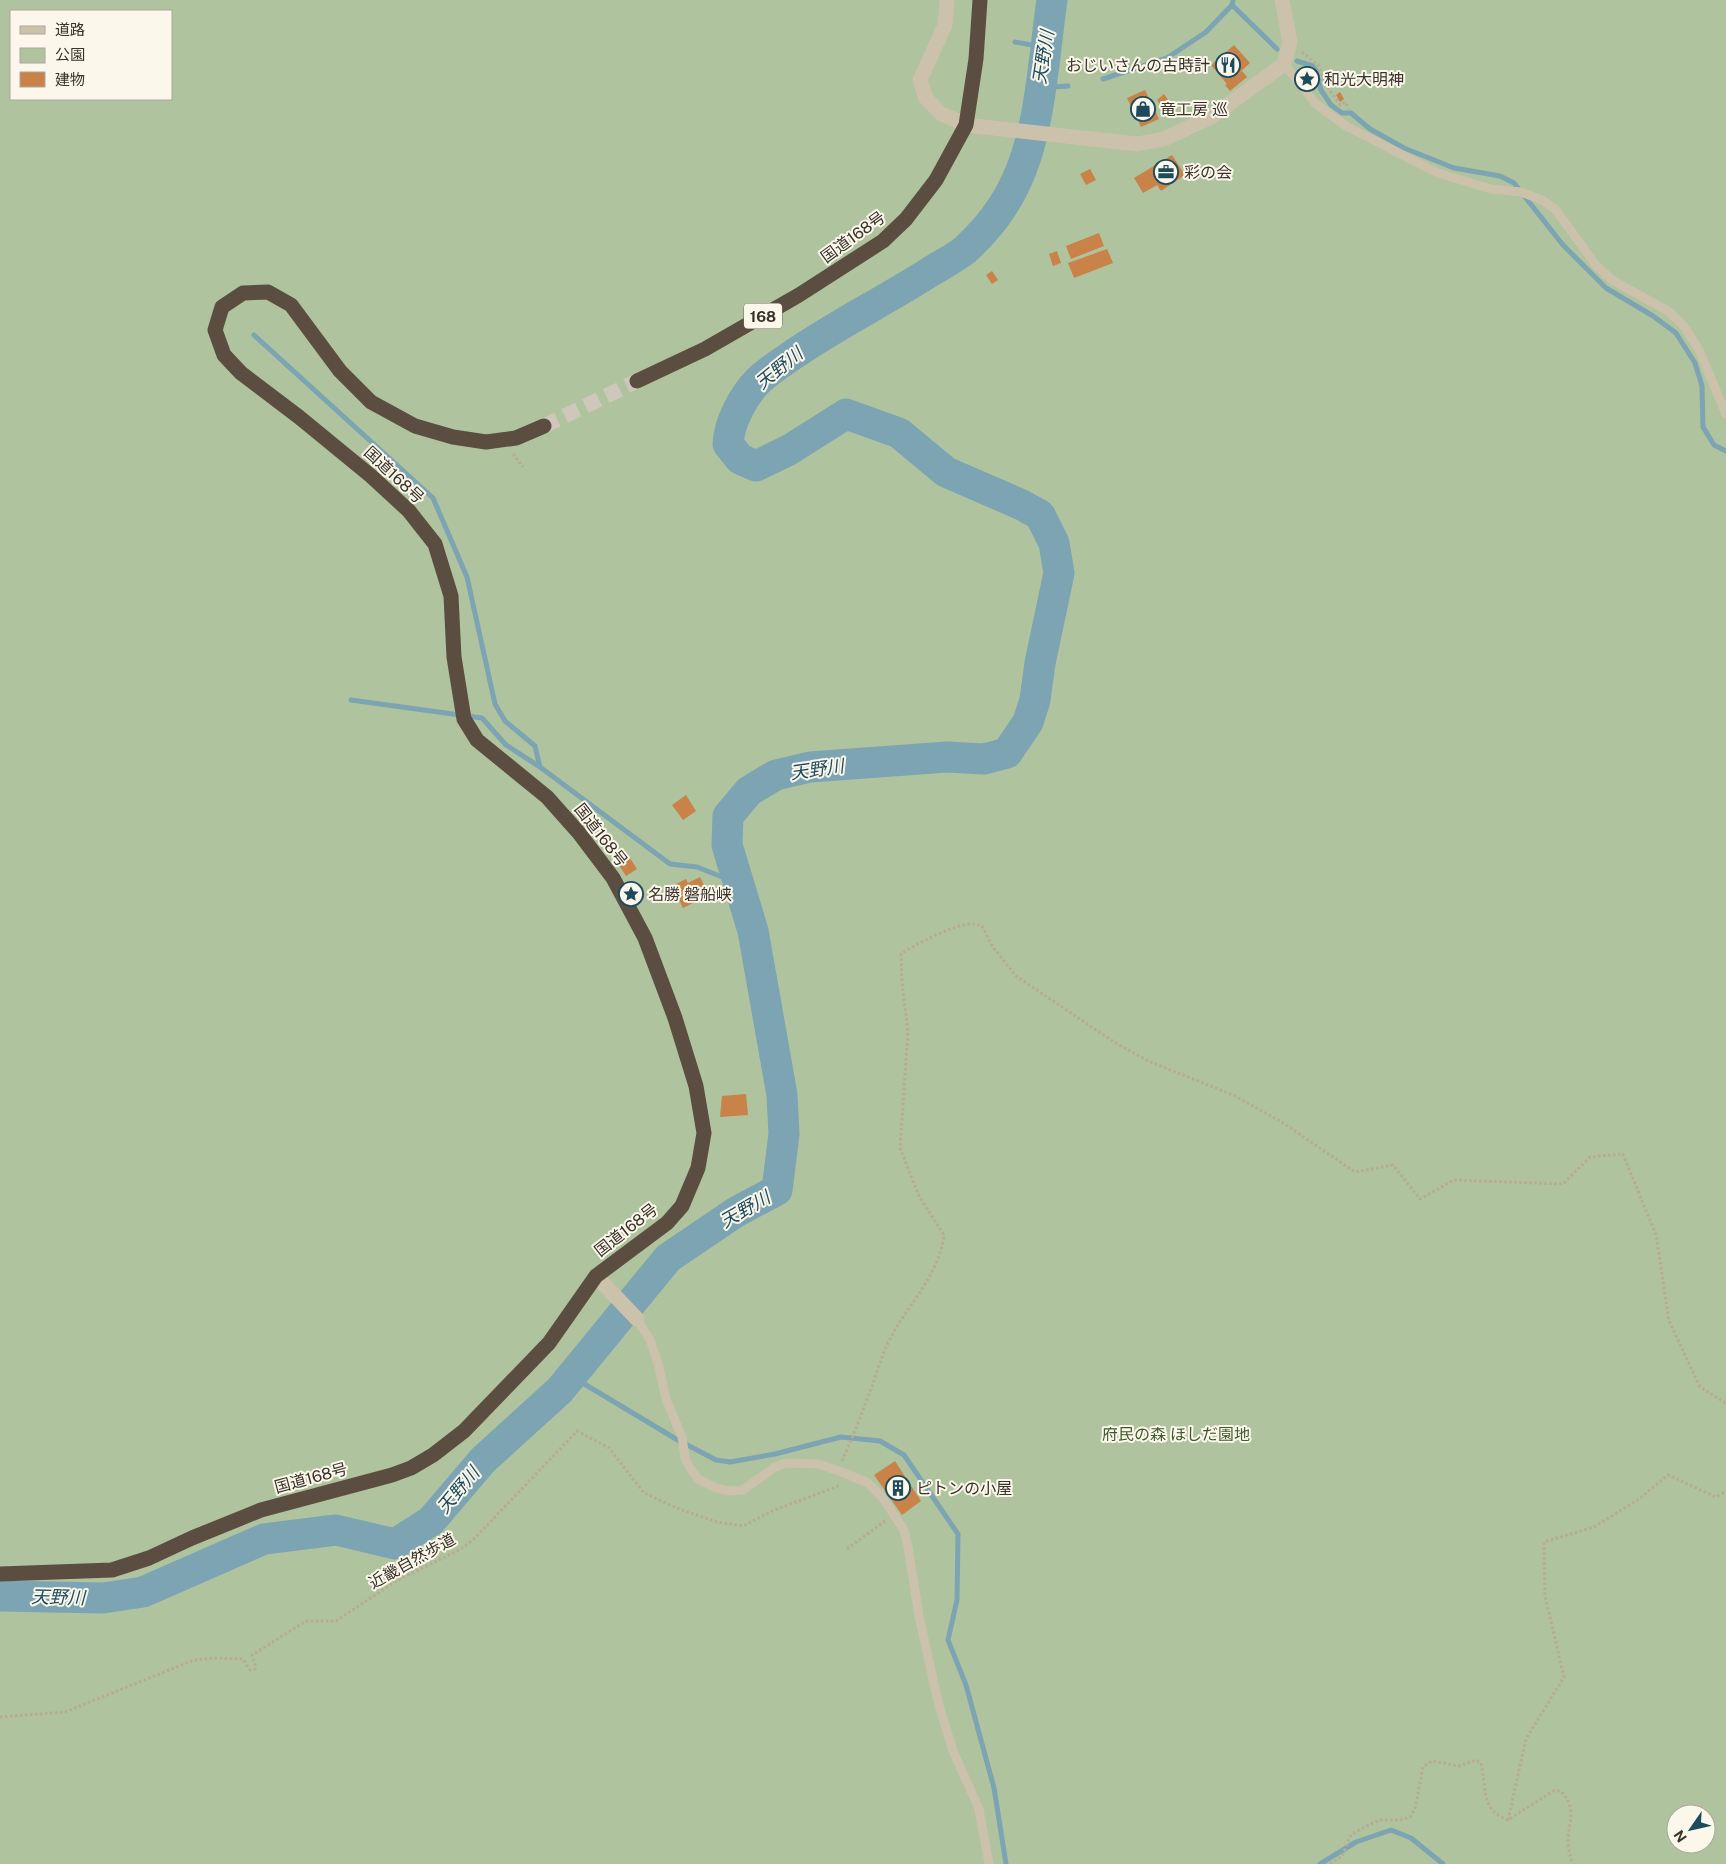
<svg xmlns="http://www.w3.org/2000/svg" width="1726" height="1864" viewBox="0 0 1726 1864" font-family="'Public Sans','Noto Sans JP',sans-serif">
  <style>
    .green { fill: #afc39e; fill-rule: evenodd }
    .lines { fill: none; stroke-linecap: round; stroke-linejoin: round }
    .stream { stroke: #7ca4b2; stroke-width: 5 }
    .river { stroke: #7ca4b2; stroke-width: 31 }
    .building { fill: #c98247 }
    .highway-tunnel { stroke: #cec8bb; stroke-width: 15; stroke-dasharray: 15 8; stroke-linecap: butt }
    .path { stroke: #b8ab94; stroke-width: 3; stroke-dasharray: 2.5 2.5; stroke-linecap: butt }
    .lane { stroke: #ccc1aa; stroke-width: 9 }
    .street { stroke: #ccc1aa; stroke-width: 15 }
    .highway { stroke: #5b4e40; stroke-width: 15 }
    .labels { text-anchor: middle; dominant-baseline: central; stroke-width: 4; stroke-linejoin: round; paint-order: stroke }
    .shield { fill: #fbf7eb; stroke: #736d64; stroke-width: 1 }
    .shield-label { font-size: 15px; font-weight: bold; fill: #39322a }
    .poi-label { font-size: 16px; fill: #39322a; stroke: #fbf7eb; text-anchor: start }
    .street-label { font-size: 16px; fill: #39322a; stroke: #fbf7eb }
    .park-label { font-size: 16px; fill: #3f592c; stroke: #fbf7eb }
    .water-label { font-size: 18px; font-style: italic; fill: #1d4b5d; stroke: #fbf7eb }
  </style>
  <rect width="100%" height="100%" fill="#f3eedf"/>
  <!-- green -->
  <path class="green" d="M0 0H1726V1864H0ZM11 11H171V99H11ZM1676 1814H1706V1844H1676Z"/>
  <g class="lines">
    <!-- stream -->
    <path class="stream" d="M1232 5 1277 49
      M1015 42 1045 47
      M1297 61 1313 66 1316 71 1321 90 1331 105 1342 113H1351L1370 129 1404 148 1454 168 1500 176 1514 183 1563 245 1606 288 1653 316 1676 333 1695 363 1702 386 1703 427 1714 445 1726 451
      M1103 79 1167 58 1206 32 1232 5 1233 0
      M1040 88 1068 86
      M254 335 433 498 467 577 495 704 505 721 535 746 540 767
      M351 700 482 718 506 745 540 767 670 864 697 867 737 883
      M571 1376 676 1439 716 1460 730 1462 775 1454 841 1437 880 1441 904 1455 958 1534 957 1600 948 1640 966 1685 994 1788 1006 1864
      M1320 1864 1356 1842 1391 1830 1411 1838 1443 1864"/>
    <!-- river -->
    <path class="river" d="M0 1596 103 1598 143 1592 264 1539 336 1530 395 1544 431 1521 483 1460 560 1390 668 1258 736 1212 777 1190 784 1134 782 1095 753 931 727 845 728 816 749 791 776 775 810 767 947 757 984 759 1007 753 1028 722 1035 700 1040 663 1059 573 1054 543 1040 515 1022 505 946 472 899 433 846 414 789 450 756 466 740 459 728 444C729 423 743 396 758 381 769 370 784 361 797 352 840 323 886 300 930 272 941 265 955 258 965 250 979 237 992 223 1002 207 1041 149 1042 68 1052 0"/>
  </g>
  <!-- building -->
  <path class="building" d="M1234 45 1250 63 1237 75 1242 71 1247 77 1230 91 1225 85 1227 84 1211 65Z
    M1145 90 1159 119 1141 127 1127 98Z
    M1340 92 1344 99 1340 102 1336 95Z
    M1164 94 1168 100 1161 106 1157 100Z
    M1172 155 1185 175 1161 191 1157 185 1143 193 1134 178Z
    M1090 169 1096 180 1086 185 1080 174Z
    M1099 233 1104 246 1071 259 1066 246Z
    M1107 249 1113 263 1074 278 1068 263Z
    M1057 251 1061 263 1053 266 1049 254Z
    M992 271 998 280 992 284 986 275Z
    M686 795 696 811 683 820 672 805Z
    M624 849 637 869 626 876 613 856Z
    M700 877 709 895 683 908 672 886 686 879 688 883Z
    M746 1094 748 1115 720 1117 722 1096Z
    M895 1461 921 1501 902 1515 874 1475Z"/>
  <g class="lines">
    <!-- highway-tunnel -->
    <path class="highway-tunnel" d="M544 426 637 381"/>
    <!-- path -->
    <path class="path" d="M1302 52 1319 66 1323 81 1340 105 1345 102 1349 109
      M1310 77 1321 75
      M513 454 523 467
      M842 1461C853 1437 862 1413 871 1389 876 1374 881 1358 888 1343 906 1305 938 1279 944 1235L919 1196 900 1148 908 1032 902 982 901 954C914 945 958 922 974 924 977 924 979 925 982 926L993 947 1016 976 1114 1042 1148 1061 1233 1095 1280 1121 1355 1172 1393 1165 1420 1199 1454 1180 1563 1184 1590 1157 1623 1154 1656 1235 1669 1321 1700 1387 1726 1403
      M847 1549 885 1521
      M0 1717 65 1712 194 1660 216 1658 243 1659 250 1670 255 1669 256 1667 252 1655 306 1621H336L396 1581 461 1549 473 1540 577 1431 609 1448 644 1493 679 1509 717 1522 743 1526 772 1511 841 1485
      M1508 1820 1526 1739 1564 1677 1545 1596 1544 1542 1594 1527 1639 1499 1668 1475 1716 1497 1726 1491
      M1330 1864 1342 1856 1351 1835 1366 1826 1380 1820H1400L1410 1817 1415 1809 1423 1767 1432 1761 1459 1766 1476 1760 1481 1763C1487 1788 1480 1810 1508 1820L1553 1791H1561C1577 1808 1569 1820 1568 1840 1568 1849 1570 1856 1573 1864"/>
    <!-- lane -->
    <path class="lane" d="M1284 64 1316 104 1346 126 1438 173 1491 189 1521 192 1542 200 1556 210 1595 264 1612 280 1668 311 1683 325 1699 350 1726 414
      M637 1319 650 1340 658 1363 666 1399 682 1437 685 1458 690 1468 698 1479 716 1488 730 1491 743 1490 775 1467 786 1463 819 1464 847 1474 868 1483 882 1497 904 1530 908 1547 919 1616 938 1702 953 1751 979 1809 989 1864"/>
    <!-- street -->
    <path class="street" d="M947 0 945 25 920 80 926 98 940 113 966 125 1137 144 1164 139 1211 117 1284 64 1290 42 1282 0
      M596 1276 637 1319"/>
    <!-- highway -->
    <path class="highway" d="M637 381 705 349 799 295 883 241 906 219 936 180 966 125 976 59 980 0
      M0 1574 112 1570 149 1558 192 1538 261 1510 392 1475 411 1468 433 1455 464 1431 549 1343 596 1276 667 1223 682 1206 698 1168 704 1133 696 1086 675 1018 645 938 613 878 579 833 547 797 477 740 464 719 454 657 451 596 435 544 409 511 371 476 299 417 241 373 224 355 215 330 222 307 243 293 268 292 291 305 340 371 371 402 415 426 453 437 486 442 516 438 544 426"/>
  </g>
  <!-- icons -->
  <defs>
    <symbol id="restaurant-ring" viewBox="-11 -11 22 22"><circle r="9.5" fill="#fbf7eb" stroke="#1d4b5d" stroke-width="1.5"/><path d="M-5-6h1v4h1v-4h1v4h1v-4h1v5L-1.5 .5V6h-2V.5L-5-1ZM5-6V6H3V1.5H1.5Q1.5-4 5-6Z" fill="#1d4b5d"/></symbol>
    <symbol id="sight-ring" viewBox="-11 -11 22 22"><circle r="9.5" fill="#fbf7eb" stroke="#1d4b5d" stroke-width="1.5"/><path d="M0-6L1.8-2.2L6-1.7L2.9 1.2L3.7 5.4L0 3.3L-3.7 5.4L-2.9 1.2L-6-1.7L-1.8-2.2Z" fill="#1d4b5d"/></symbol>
    <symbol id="shop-ring" viewBox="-11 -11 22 22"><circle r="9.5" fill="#fbf7eb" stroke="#1d4b5d" stroke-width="1.5"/><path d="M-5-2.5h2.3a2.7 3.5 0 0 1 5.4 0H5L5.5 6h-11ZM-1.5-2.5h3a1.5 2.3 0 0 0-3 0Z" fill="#1d4b5d"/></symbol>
    <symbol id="office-ring" viewBox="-11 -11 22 22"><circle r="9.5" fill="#fbf7eb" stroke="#1d4b5d" stroke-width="1.5"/><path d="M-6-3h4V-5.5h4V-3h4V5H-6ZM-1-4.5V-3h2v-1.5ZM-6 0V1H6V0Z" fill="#1d4b5d"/></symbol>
    <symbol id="building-ring" viewBox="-11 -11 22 22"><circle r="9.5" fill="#fbf7eb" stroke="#1d4b5d" stroke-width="1.5"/><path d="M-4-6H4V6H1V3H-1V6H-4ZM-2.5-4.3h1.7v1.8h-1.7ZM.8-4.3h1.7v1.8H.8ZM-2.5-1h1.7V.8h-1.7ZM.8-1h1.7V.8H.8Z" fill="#1d4b5d"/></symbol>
  </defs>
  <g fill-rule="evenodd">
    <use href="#restaurant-ring" x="1214" y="51" width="28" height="28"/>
    <use href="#sight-ring" x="1293" y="65" width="28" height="28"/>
    <use href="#shop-ring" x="1129" y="95" width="28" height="28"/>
    <use href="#office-ring" x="1152" y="158" width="28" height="28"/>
    <use href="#sight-ring" x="617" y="880" width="28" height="28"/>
    <use href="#building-ring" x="884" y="1474" width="28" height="28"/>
  </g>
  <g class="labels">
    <!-- shield labels -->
    <rect class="shield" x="744" y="303.5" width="38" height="25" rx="4"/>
    <g class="shield-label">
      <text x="763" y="316">168</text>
    </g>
    <!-- poi labels -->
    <g class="poi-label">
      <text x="1210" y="65" text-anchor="end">おじいさんの古時計</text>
      <text x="1324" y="79">和光大明神</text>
      <text x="1160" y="109">竜工房 巡</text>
      <text x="1184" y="172">彩の会</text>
      <text x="648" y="894">名勝 磐船峡</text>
      <text x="916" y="1488">ピトンの小屋</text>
    </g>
    <!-- street labels -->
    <g class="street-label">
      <text transform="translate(853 237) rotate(-36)">国道168号</text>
      <text transform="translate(394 475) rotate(43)">国道168号</text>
      <text transform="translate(601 835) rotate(52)">国道168号</text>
      <text transform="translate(626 1230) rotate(-38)">国道168号</text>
      <text transform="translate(311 1478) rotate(-15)">国道168号</text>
      <text transform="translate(412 1561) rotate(-29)">近畿自然歩道</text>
    </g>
    <!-- park labels -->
    <g class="park-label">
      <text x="1176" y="1434">府民の森 ほしだ園地</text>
    </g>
    <!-- water labels -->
    <g class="water-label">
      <text transform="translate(1043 57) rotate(-81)">天野川</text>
      <text transform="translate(779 368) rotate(-39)">天野川</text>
      <text transform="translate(817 769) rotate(-8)">天野川</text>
      <text transform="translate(745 1209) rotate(-30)">天野川</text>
      <text transform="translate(458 1490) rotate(-50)">天野川</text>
      <text transform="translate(58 1597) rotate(1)">天野川</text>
    </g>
  </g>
  <!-- legend -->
  <rect x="10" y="10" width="162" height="90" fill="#fbf7eb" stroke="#ada89e"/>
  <rect x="20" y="26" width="25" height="8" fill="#ccc1aa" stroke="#ada89e"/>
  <text x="55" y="35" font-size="15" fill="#39322a">道路</text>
  <rect x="20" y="48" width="25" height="15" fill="#afc39e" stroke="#ada89e"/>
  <text x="55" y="60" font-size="15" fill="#39322a">公園</text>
  <rect x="20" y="72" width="25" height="15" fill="#c98247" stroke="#ada89e"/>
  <text x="55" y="85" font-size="15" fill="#39322a">建物</text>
  <!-- north arrow -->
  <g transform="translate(1691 1829) rotate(236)"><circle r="24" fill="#fbf7eb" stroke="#ada89e"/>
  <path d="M0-4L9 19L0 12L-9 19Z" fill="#1d4b5d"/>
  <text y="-8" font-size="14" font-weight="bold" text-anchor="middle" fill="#39322a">N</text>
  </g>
</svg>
